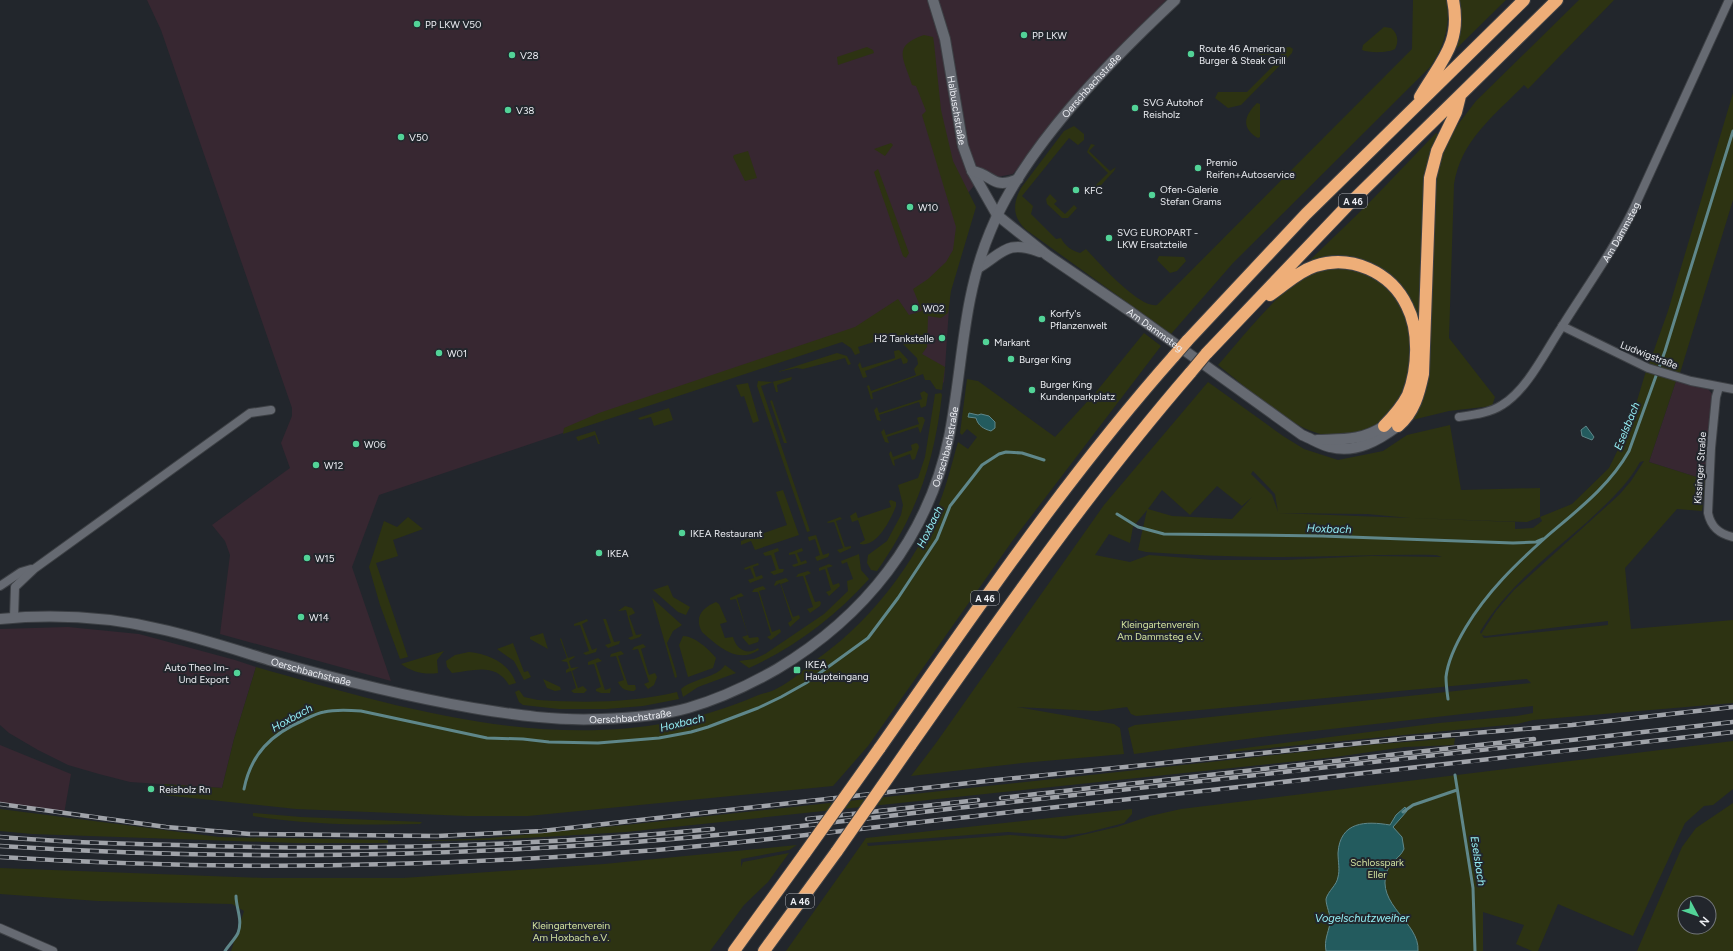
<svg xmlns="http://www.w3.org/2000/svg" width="1733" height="951" viewBox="0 0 1733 951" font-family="Figtree,sans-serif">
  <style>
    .industrial { fill: #372731 }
    .green { fill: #2d3312; fill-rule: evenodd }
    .water { fill: #235b5e; stroke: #5f878a }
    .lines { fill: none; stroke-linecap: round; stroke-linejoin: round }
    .stream { stroke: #5f878a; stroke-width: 3 }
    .street-casing { stroke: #3d4045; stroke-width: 10 }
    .secondary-casing { stroke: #3d4045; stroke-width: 12 }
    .highway-casing { stroke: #3d4045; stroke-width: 14 }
    .street { stroke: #666a72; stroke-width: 8 }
    .secondary { stroke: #666a72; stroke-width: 10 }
    .highway { stroke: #eeae78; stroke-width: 12 }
    .rail-casing { stroke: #a0a3a9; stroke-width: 4.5 }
    .rail { stroke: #22262c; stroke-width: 3; stroke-dasharray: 9; stroke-linecap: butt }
    .highway-bridge-casing { stroke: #3d4045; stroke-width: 14; stroke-linecap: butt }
    .highway-bridge { stroke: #eeae78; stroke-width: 12 }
    .poi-dot { fill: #52d397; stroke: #22262c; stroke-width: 1.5 }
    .labels { text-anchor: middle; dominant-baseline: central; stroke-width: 4; stroke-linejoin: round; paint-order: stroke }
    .shield { fill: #22262c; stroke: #afb1b7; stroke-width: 1 }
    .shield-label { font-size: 9px; font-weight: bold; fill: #ebedf2 }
    .poi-label { font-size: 10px; fill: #ebedf2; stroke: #22262c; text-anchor: start }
    .street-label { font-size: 10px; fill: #ebedf2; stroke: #22262c }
    .park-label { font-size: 10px; fill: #d2e19f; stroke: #22262c }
    .water-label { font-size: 11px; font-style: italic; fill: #95f0f6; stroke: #22262c }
  </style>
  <rect width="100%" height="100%" fill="#22262c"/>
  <!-- industrial -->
  <path class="industrial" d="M147 0H1166L1100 66 1044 133 1013 174 997 177 987 170 968 193 950 293 944 383 888 323 379 495 352 567 391 681 220 634 230 555 225 541 212 525 290 468 281 443 292 416V408L161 30Z
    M1676 381 1708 389 1714 396 1706 480 1649 462Z
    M68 627 139 634 235 660 256 667 234 739 222 788 130 782 99 774 68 765 38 750 9 733 0 725V629Z
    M0 745 71 774 64 814 0 804Z"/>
  <!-- green -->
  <path class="green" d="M1413 0H1447C1450 26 1445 44 1431 66L1233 263 1171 334 1025 229C1012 216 1013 203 1021 188L1064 131 1074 126 1084 134V140L1078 145 1069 138 1022 196 1033 206 1031 214 1056 239 1061 238C1064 245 1072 251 1080 253L1086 249C1098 262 1140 309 1157 305L1412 49Z
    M1456 0H1506L1455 50Z
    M1579 0H1614L1528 89 1524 85C1494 116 1461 140 1454 184L1449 338 1495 397 1492 406 1449 411 1412 420 1424 392 1436 167 1449 136 1476 101Z
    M1384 27 1391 28C1398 34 1399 41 1395 49 1388 53 1369 53 1362 50L1363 45Z
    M924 35 933 37 934 43 941 110 953 161 976 207 951 291 948 313 941 318 928 316 927 347 922 354 945 367 942 390 936 389 930 380H925L923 374 872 393 873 399H871L867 386 869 385 871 391 916 375 914 369 918 364 917 358 901 342 891 343 889 337 858 347 860 353 855 355 851 348 842 342 563 434 564 428 599 413 855 327 898 299 909 315 922 311 913 289 928 279 946 262 953 250 956 227 922 115 926 111 916 86 912 85C904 59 891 46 924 35Z
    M867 47 873 50 874 53 838 65 837 57Z
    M1290 47 1293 49 1292 53 1241 105 1228 108 1215 98 1218 92H1247L1280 59 1281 54 1259 55 1257 52 1260 49Z
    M1733 93V200L1680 373 1649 364 1668 311Z
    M1257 103 1260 104V137L1258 138C1239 127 1246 114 1257 103Z
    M1436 133 1440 135 1435 149 1421 364 1417 326 1381 271 1310 263 1309 261 1366 206Z
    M891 143 893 145 885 156 874 149Z
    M1091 144 1095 145 1089 151 1110 171 1116 167 1114 171 1093 194 1090 191 1108 173 1087 152Z
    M748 151 757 178 745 181 733 157 734 155Z
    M878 169 909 253 906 258 903 256 874 172Z
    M1050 194 1057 201 1054 204 1065 214 1074 205 1077 208 1068 218H1062L1047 204 1046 199Z
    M1159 256 1184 257 1186 261 1177 271 1170 273 1157 260Z
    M1333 267C1351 269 1367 272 1382 283 1421 315 1421 388 1383 421 1374 429 1362 432 1350 434 1338 436 1329 437 1317 433 1284 423 1245 386 1218 365 1243 337 1280 288 1312 272 1319 270 1327 269 1333 267Z
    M1144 333 1161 346 1013 540 868 746 833 786 528 816H467L296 809 163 795 164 784 222 788 234 739 256 667C417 713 593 767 756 696 762 693 769 693 776 689 794 680 807 666 824 654 874 617 916 561 939 504 947 484 952 463 958 442L968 449 977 437 967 429 962 435 960 433 967 379 978 381 1055 437 1096 392Z
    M899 350 908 360 907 363 903 364 901 358 865 371 867 377 863 378 858 365 860 362 862 368 895 358 894 351Z
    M837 353 847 356 851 364 848 365 845 358 803 369 797 368 777 372Z
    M1646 371 1676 381 1649 462 1706 480 1702 511 1677 509 1625 568 1631 629 1733 620V703L1533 720 1517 724 1230 752V750L1439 723 1517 716 1533 713V706L1269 736 1134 754 1128 728 1135 725 1531 683 1527 679 1136 716 1131 714 1127 707 1097 711 1017 707 1114 724 1120 728 1124 754 1022 763 911 776 936 743 1104 505 1208 382 1283 436 1304 449 1338 460 1383 451 1407 435 1450 425 1461 490 1540 488V517L1572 504 1609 468 1629 427ZM1644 461 1631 481 1619 495 1514 590 1496 611 1481 634 1480 632C1506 588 1548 556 1586 523 1606 504 1627 486 1640 462ZM1253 471 1275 494 1278 512 1272 495 1251 474ZM1217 486 1242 506 1252 497 1232 519 1172 516 1148 509 1162 490 1190 515ZM1147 510 1138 550 1146 552C1192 555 1237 557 1283 557 1334 557 1385 554 1436 555L1442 557 1371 556 1285 560H1213L1149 555 1130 562 1095 555 1109 534 1130 543 1133 527ZM1278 513 1367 514 1410 518 1527 522 1540 517 1542 521 1533 528 1515 529V522ZM1608 621V625L1484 638 1482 635 1486 636Z
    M792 377 791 380 777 385 778 392H776L773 382 761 386 810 531 807 532 757 386 758 381 772 382Z
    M748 383 759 421 753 423 744 396 741 397 736 385Z
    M924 391 928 394 926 406 921 408 919 402 879 415 881 421 877 420 874 410 877 407 879 413 922 399 920 393Z
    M941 393 942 395C934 463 917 514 877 571L871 570 867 563 868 555 887 541 901 515 903 505 898 485 918 478 925 457 935 394Z
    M772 400 787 443H784L770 401Z
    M669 408 673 420 654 426 651 417 640 420 638 418Z
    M919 417H923L925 420 921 432 920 433 918 427 887 437 889 443 885 442 881 432 884 429 886 435 919 424 917 418Z
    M595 431 600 444H598L595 435 578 441 576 437Z
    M916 443 918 444 919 447 915 459 912 460 910 454 894 460 895 466 893 465 889 454 890 452 891 451 893 457 912 450 911 445Z
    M783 490 799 535 755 550 751 541 741 545V541L787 525 776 492Z
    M891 500 896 502V506C891 519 877 548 860 544V543L865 540 858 520 852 522 850 516 856 512 858 518 891 507 889 501Z
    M408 517 423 529 393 540 398 556 376 563 408 657 400 659 380 605 369 567 384 521 397 527Z
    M840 517 842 519 836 521 845 547 851 546V548L840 553 837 550 843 548 834 522 828 523 827 522Z
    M816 535 823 555 829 553V555L828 557 817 561 815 557 820 555 815 539 809 541 808 537Z
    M778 548 779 551 774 553 779 569H784L783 572 774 575 770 572 776 570 771 555 765 556 763 553Z
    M802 548 803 551 797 553 801 562 806 560 807 563 794 567 792 565 798 563 795 554 789 555V553Z
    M859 554 861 570 869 579C835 617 795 647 749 668L739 661 754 659 765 654 824 614 848 591 847 581 853 579 847 562 842 564 841 561Z
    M758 563 759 565 753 567 756 577 762 575 763 578 750 583 748 580 754 578 750 568 745 570 744 568Z
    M829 564 833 566 827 568 833 585 839 583 840 586 829 596 826 592 831 590 825 569 819 571V568Z
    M808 571 811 573 805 576 815 602 820 601 821 603 820 606 810 613 807 609 813 607 803 576 796 577 798 574Z
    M786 578 789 581 781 584 793 617 799 615 800 618 790 627 788 623 792 620 780 583 775 586 774 585 776 581Z
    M668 585 673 597 690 607 686 615 678 612 653 590Z
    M763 586 766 589 759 591 772 632 780 629 781 632 771 640 767 637 771 635 758 592H752L754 589Z
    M741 593 744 596 737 598 749 638 758 637 759 639 758 642 749 645 742 637 748 635 736 599 730 600V598Z
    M652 598 682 625 673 631 667 643 676 672 677 677 675 678Z
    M716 602 719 604 727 622 720 624 725 638 733 637C736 649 747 656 758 648L759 650C737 664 719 647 702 632 694 617 702 608 716 602Z
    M625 606 632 608 635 613 629 616 636 635 642 634 640 637 631 640 628 638 633 636 626 610 618 611Z
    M587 619 588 621 582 624 592 650 597 648 596 652 586 655 583 653 589 651 580 625 574 626V624Z
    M603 619H606L614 642 620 641 619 644 608 648 605 645 611 643Z
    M543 633 548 649 530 639V637Z
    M683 636C694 636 709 649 716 658L713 668 688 677 679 645Z
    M561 638 568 658 574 656 575 657 569 661 571 668 579 667 572 671 578 688 583 686 587 690 584 693H574L571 691 576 688 571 671 566 673V670L569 668 567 662 561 661 567 658 560 639Z
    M513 643 524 672 528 671 531 677 524 680 514 661 497 649Z
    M643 644 646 647 641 649 649 675 655 673 657 677 654 685 648 689 644 684 649 682 638 649 632 650 634 647Z
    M444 651 437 660 438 673C424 675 412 672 401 664Z
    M621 651 624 654 618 656 628 685H635L636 689 634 691C626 691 621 689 618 682L624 680 616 656 610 657 611 654Z
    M469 652C489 654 509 663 516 683L509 685C495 662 474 671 452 673L447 667 446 661 455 655Z
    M598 658 602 661 596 663 605 690 611 688 610 693H601L596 691V689L601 687 594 664 588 665V662Z
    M725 665 736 673 698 687 683 697 681 689C694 678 717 678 725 665Z
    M543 679 560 687 561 690 555 691 547 688Z
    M519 690 524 697 538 700C585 703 631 703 677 692L679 699 643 706 606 709H559L523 705 519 702 515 692Z
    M1455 738 1454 745 1405 747 1335 757 626 832 489 840 416 841 490 838 626 825 1368 745Z
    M1733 741V789L1713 805 1704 806 1685 823 1633 936 1558 904 1538 951H1532L1516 944 1524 925 1483 912V951H786L866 838 1132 809V814L1124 823 1085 833 1063 836 1008 832 867 843 868 846 1010 835 1065 839 1117 827 1150 816 1181 809Z
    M1733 803V951H1637L1682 847 1696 828ZM1685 903H1709V927H1685Z
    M0 809 219 837 388 840V843H295L32 834 0 831Z
    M253 813 301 817 422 822 420 824C364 825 309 825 253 816Z
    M797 845 789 850 741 859V867L743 862 789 853 768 882 744 905 710 951H231L244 911 232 904 98 901 0 894V868L264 878H403L604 864Z"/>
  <!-- water -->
  <path class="water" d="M969 413 978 415 981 414 989 416 995 422V428L991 431C984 429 978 426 976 418L968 417Z
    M1586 426 1594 437 1592 440 1582 436 1581 430Z
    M1405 807 1407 811 1393 827 1402 837 1404 849C1400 858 1391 861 1387 871 1375 905 1420 922 1418 951H1326C1324 940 1328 934 1330 923 1331 914 1326 907 1326 899 1328 891 1337 885 1338 877 1340 870 1338 861 1338 853 1340 821 1366 821 1390 825L1396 815Z"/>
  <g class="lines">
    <!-- stream -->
    <path class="stream" d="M1117 514 1138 527 1164 534 1322 536 1513 543 1536 542 1543 539
      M1448 699C1447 692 1446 684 1446 677 1448 659 1457 642 1466 627 1487 592 1515 565 1545 538 1575 512 1609 487 1629 451L1665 351 1733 131
      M1455 775 1473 888 1475 951
      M244 789C251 754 271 734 304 720 310 717 317 713 324 712 336 709 349 710 361 711L487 738 523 739 549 742 598 743 659 738 691 732 708 727 758 708 781 697 806 683 868 638 898 598 937 539 950 506 982 465 999 454 1006 452 1022 453 1044 460
      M1403 812 1413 805 1457 790
      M225 951C229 945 235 939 238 933 243 920 236 908 236 896"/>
    <defs>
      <g id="street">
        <path d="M1562 326 1648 368 1691 381 1733 389"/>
        <path d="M1719 387 1716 397 1711 448 1708 513C1711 527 1719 534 1733 537"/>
        <path id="s1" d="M1459 417C1473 415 1490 413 1502 405 1527 390 1545 352 1561 328 1586 288 1613 251 1634 208L1729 0"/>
        <path d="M0 586 21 572 31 569"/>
        <path d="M14 617 15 587 34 569 250 413 271 410"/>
        <path d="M0 928 53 951"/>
      </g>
      <g id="secondary">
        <path id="s2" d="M933 0 945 39 963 146 972 171 997 215 1047 255 1131 312 1302 435C1312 439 1321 445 1330 447 1356 454 1379 440 1398 426"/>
        <path d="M972 171C994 175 992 190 1018 179"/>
        <path d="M978 268C1003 253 1007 239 1040 252"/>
        <path d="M1317 440C1342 439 1362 441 1384 426"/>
        <path id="s3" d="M0 619C53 614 108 617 160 629 197 637 233 649 269 660 336 679 403 696 473 708 515 715 557 721 601 719 630 718 660 716 688 708 719 699 749 685 777 669 864 617 928 538 949 437 963 367 962 299 990 232 1023 149 1110 61 1175 0"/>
      </g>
      <path id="highway" d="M1420 97C1440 62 1462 44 1453 0
        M1270 295C1285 285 1297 272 1315 266 1351 254 1391 272 1407 306 1420 331 1418 369 1408 395 1402 407 1394 416 1384 426
        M1187 341 1306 214 1524 0
        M1206 354 1347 206 1557 0
        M1398 426C1414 413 1419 393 1423 374L1430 178 1437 151 1456 112 1460 96
        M910 746C1000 618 1089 490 1191 372
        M879 749C973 615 1065 479 1174 356
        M734 951 805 853
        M764 951 837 851"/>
    </defs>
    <!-- street casing -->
    <use href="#street" class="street-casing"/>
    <!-- secondary casing -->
    <use href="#secondary" class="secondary-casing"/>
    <!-- highway casing -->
    <use href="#highway" class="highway-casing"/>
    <!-- street -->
    <use href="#street" class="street"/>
    <!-- secondary -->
    <use href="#secondary" class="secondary"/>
    <!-- highway -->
    <use href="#highway" class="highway"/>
    <defs>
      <path id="rail" d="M1001 798 1534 739
        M0 804 166 827 250 834 437 836 542 831 987 781 1401 739 1572 725 1733 707
        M807 819 978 800
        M0 837C60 842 119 844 179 845 357 851 536 846 713 829
        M0 846C201 859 402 858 603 844 734 836 864 818 994 804 1241 778 1487 750 1733 722
        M0 857C201 870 402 868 603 854 734 845 864 828 994 814 1241 788 1487 760 1733 732"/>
    </defs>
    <!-- rail casing -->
    <use href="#rail" class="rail-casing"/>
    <!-- rail -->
    <use href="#rail" class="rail"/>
    <defs>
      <path id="highway-bridge" d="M1174 356 1187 341
        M1191 372 1206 354
        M837 851 910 746
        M805 853 879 749"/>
    </defs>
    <!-- highway-bridge casing -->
    <use href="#highway-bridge" class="highway-bridge-casing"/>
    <!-- highway-bridge -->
    <use href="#highway-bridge" class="highway-bridge"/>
  </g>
  <!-- markers -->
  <g class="poi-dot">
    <circle cx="417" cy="24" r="4"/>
    <circle cx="1024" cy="35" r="4"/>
    <circle cx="1191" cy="54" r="4"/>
    <circle cx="512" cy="55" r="4"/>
    <circle cx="1135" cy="108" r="4"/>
    <circle cx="508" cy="110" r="4"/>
    <circle cx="401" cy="137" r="4"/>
    <circle cx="1198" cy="168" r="4"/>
    <circle cx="1076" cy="190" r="4"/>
    <circle cx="1152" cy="195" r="4"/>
    <circle cx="910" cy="207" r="4"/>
    <circle cx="1109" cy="238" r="4"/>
    <circle cx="915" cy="308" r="4"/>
    <circle cx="1042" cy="319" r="4"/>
    <circle cx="942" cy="338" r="4"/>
    <circle cx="986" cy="342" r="4"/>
    <circle cx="439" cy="353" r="4"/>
    <circle cx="1011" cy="359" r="4"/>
    <circle cx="1032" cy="390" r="4"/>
    <circle cx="356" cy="444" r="4"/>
    <circle cx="316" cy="465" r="4"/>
    <circle cx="682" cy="533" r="4"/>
    <circle cx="599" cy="553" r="4"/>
    <circle cx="307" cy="558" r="4"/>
    <circle cx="301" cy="617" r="4"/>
    <rect x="793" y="666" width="8" height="8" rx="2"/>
    <circle cx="237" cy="673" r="4"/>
    <circle cx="151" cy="789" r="4"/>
  </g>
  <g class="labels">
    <!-- shield labels -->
    <g class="shield">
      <rect x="1339" y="194" width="28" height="14" rx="3"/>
      <rect x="971" y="591" width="28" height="14" rx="3"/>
      <rect x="786" y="894" width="28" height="14" rx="3"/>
    </g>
    <g class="shield-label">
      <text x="1353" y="201">A 46</text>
      <text x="985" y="598">A 46</text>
      <text x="800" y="901">A 46</text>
    </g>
    <!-- poi labels -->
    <g class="poi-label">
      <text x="425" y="24">PP LKW V50</text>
      <text x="1032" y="35">PP LKW</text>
      <text x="1199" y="48">Route 46 American<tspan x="1199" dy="12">Burger &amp; Steak Grill</tspan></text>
      <text x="520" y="55">V28</text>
      <text x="1143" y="102">SVG Autohof<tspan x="1143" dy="12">Reisholz</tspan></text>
      <text x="516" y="110">V38</text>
      <text x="409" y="137">V50</text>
      <text x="1206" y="162">Premio<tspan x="1206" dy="12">Reifen+Autoservice</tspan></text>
      <text x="1160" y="189">Ofen-Galerie<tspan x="1160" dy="12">Stefan Grams</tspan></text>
      <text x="1084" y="190">KFC</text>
      <text x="918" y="207">W10</text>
      <text x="1117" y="232">SVG EUROPART -<tspan x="1117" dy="12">LKW Ersatzteile</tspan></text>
      <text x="923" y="308">W02</text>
      <text x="1050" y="313">Korfy's<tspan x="1050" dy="12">Pflanzenwelt</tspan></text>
      <text x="934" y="338" text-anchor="end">H2 Tankstelle</text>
      <text x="994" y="342">Markant</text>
      <text x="447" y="353">W01</text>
      <text x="1019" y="359">Burger King</text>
      <text x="1040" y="384">Burger King<tspan x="1040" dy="12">Kundenparkplatz</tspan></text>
      <text x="364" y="444">W06</text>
      <text x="324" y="465">W12</text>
      <text x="690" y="533">IKEA Restaurant</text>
      <text x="607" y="553">IKEA</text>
      <text x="315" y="558">W15</text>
      <text x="309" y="617">W14</text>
      <text x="805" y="664">IKEA<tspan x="805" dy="12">Haupteingang</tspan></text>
      <text x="229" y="667" text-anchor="end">Auto Theo Im-<tspan x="229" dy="12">Und Export</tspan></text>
      <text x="159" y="789">Reisholz Rn</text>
    </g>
    <!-- street labels -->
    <g class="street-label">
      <text stroke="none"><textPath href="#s3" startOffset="1484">Oerschbachstraße</textPath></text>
      <text stroke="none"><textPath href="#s2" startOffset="113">Halbuschstraße</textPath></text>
      <text stroke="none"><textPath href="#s1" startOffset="256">Am Dammsteg</textPath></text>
      <text stroke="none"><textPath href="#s2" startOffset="422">Am Dammsteg</textPath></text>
      <text transform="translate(1649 355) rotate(21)">Ludwigstraße</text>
      <text stroke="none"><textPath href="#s3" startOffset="1085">Oerschbachstraße</textPath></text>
      <text transform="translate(1700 468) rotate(-86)">Kissinger Straße</text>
      <text stroke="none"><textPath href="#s3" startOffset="318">Oerschbachstraße</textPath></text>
      <text stroke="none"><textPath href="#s3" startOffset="642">Oerschbachstraße</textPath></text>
    </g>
    <!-- park labels -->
    <g class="park-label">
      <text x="1160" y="624">Kleingartenverein<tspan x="1160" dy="12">Am Dammsteg e.V.</tspan></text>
      <text x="1377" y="862">Schlosspark<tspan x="1377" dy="12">Eller</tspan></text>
      <text x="571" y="925">Kleingartenverein<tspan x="571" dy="12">Am Hoxbach e.V.</tspan></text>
    </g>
    <!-- water labels -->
    <g class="water-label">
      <text transform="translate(1627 426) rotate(-68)">Eselsbach</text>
      <text transform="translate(930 527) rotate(-64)">Hoxbach</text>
      <text transform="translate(1329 529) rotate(2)">Hoxbach</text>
      <text transform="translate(292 718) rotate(-29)">Hoxbach</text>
      <text transform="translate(682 723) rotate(-14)">Hoxbach</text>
      <text transform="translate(1478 861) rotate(81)">Eselsbach</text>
      <text x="1362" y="918">Vogelschutzweiher</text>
    </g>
  </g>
  <!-- north arrow -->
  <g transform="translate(1697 915) rotate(131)"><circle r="19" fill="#22262c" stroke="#72767b"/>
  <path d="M0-3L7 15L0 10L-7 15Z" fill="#52d397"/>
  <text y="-6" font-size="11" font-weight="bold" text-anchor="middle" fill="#ebedf2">N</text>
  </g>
</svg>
